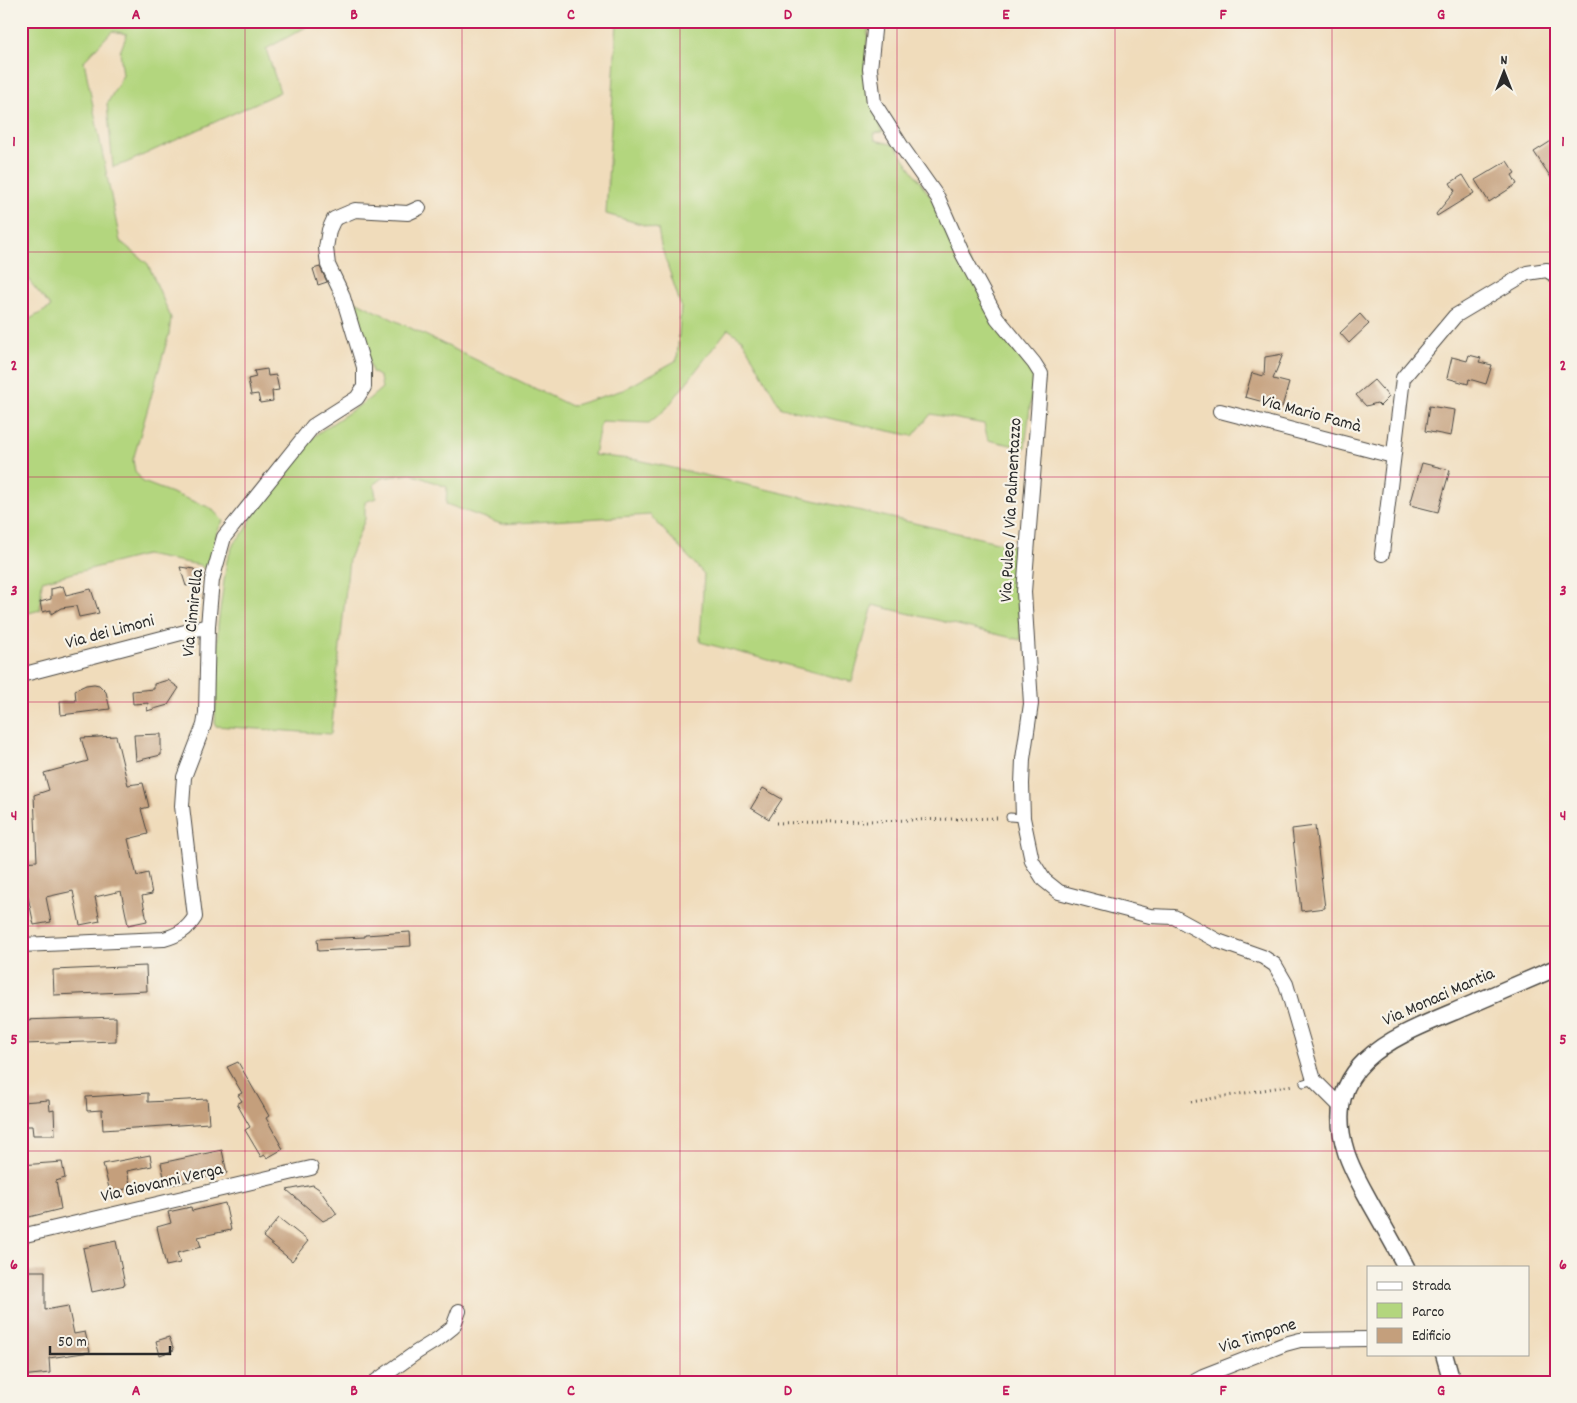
<svg xmlns="http://www.w3.org/2000/svg" width="1577" height="1403" viewBox="0 0 1577 1403" font-family="Dekko,sans-serif">
  <style>
    .green { fill: #b3d67e; stroke: #6f8054 }
    .building { fill: #c49f7c }
    .lines { fill: none; stroke-linecap: round; stroke-linejoin: round }
    .service-casing { stroke: #494641; stroke-width: 9 }
    .minor-casing { stroke: #494641; stroke-width: 16 }
    .tertiary-casing { stroke: #494641; stroke-width: 19 }
    .path { stroke: #494641; stroke-width: 3; stroke-dasharray: 1 4; stroke-linecap: butt }
    .service { stroke: #fff; stroke-width: 7 }
    .minor { stroke: #fff; stroke-width: 14 }
    .tertiary { stroke: #fff; stroke-width: 16 }
    .grid { fill: none; stroke: #c2185b; stroke-width: 1; stroke-opacity: 0.55 }
    .labels { text-anchor: middle; dominant-baseline: central; stroke-width: 4.5; stroke-linejoin: round; paint-order: stroke }
    .street-label { font-size: 18px; fill: #2b2b2b; stroke: #f7f3e8 }
    .neatline { fill: none; stroke: #c2185b; stroke-width: 2 }
    .grid-label { font-size: 16px; text-anchor: middle; font-weight: bold; fill: #c2185b }
  </style>
  <rect width="100%" height="100%" fill="#f7f3e8"/>
  <filter id="ink" filterUnits="userSpaceOnUse"><feTurbulence type="fractalNoise" baseFrequency=".02" numOctaves="2"/><feDisplacementMap in="SourceGraphic" scale="10" xChannelSelector="R" yChannelSelector="G"/><feConvolveMatrix kernelMatrix="1 2 1 2 8 2 1 2 1" color-interpolation-filters="sRGB"/></filter>
  <filter id="wash" filterUnits="userSpaceOnUse"><feTurbulence type="fractalNoise" baseFrequency=".0096" numOctaves="4" result="noise"/><feDisplacementMap in="SourceGraphic" scale="20" xChannelSelector="R" yChannelSelector="G"/><feGaussianBlur stdDeviation="1.12" result="paint"/><feColorMatrix in="noise" values="0 0 0 0 0 0 0 0 0 0 0 0 0 0 0 0 0 1.4 0 .05"/><feComposite in="paint" operator="in"/></filter>
  <g filter="url(#wash)">
    <rect width="100%" height="100%" fill="#f0dcbb"/>
    <!-- green -->
    <path class="green" d="M21 21H309L306 27 266 49 280 92 126 163 113 167 107 104 123 75 120 52 127 34 112 31 84 61 120 241 148 264 171 318 169 334 133 460 135 471 143 482 211 508 223 521 217 532 209 572 200 565 145 555 42 581 40 610 21 615V324L51 307 21 271Z
      M617 21H869L864 77 871 103 883 132 874 133 875 140 895 145 932 199 1030 365 1033 374V383L1025 448 988 440 984 424 931 414 913 436 781 408 742 339 728 329 666 409 649 423 601 421 594 455 638 460 1019 547 1017 591 1021 640 873 605 852 682 700 642 704 574 650 515 501 524 446 504 447 487 411 474 382 478 374 484 376 498 365 502V519L349 559 331 734 215 726 218 624 227 560 234 543 246 530 254 513 305 446 318 433 369 399 382 388 380 377 372 372 353 300 571 406 623 390 677 360 681 306 661 246 658 229 606 214Z"/>
    <g id="blocks">
      <!-- building -->
      <path class="building" d="M1556 138V185L1534 152Z
        M1507 161 1515 173 1512 175 1517 184 1489 202 1475 180Z
        M1463 175 1474 193 1437 216 1436 214 1455 191 1450 183Z
        M320 267 327 282 318 285 313 269Z
        M1360 314 1369 324 1349 343 1340 333Z
        M1283 354 1273 379 1289 383 1282 407 1245 397 1252 373 1264 376 1265 357Z
        M1469 355 1481 358 1479 362 1492 365 1486 384 1469 379 1468 384 1447 378 1452 357 1467 361Z
        M267 369 268 376 276 375 279 390 272 391 273 401 260 403 258 394 251 395 248 379 256 377 254 371Z
        M1374 380 1389 397 1380 406 1377 403 1366 406 1356 395Z
        M1429 406 1455 410 1451 436 1425 431Z
        M1422 463 1450 470 1438 512 1410 505Z
        M180 567 194 569 198 583 186 586Z
        M63 586 66 595 91 589 99 613 79 617 76 606 61 608 51 614V610L42 612 40 602 51 599V589Z
        M168 680 179 688 168 705 147 711 148 703 133 704 132 691 154 689V684Z
        M94 684 99 685 106 692 110 709 61 715 60 701H76L75 690 86 685Z
        M161 734V755L136 761 134 735Z
        M116 736 128 785 143 783 149 807 141 809 148 834 128 839 137 876 148 873 152 894 142 896 147 921 128 925 121 891 95 897 100 921 80 925 73 891 46 897 51 922 34 925 27 892 21 893V862L37 861 34 795 49 790 44 773 88 761 81 738Z
        M763 788 782 799 769 819 751 808Z
        M1315 826 1325 908 1301 911 1292 829Z
        M410 932 411 946 318 951 317 939 365 937V935Z
        M146 966 147 991 54 995 53 970Z
        M116 1017V1041L23 1044 22 1020Z
        M238 1062 269 1116 266 1118 283 1149 267 1158 265 1155 261 1157 245 1130 250 1127 237 1104 242 1101 238 1095 242 1093 227 1067Z
        M148 1093V1102L207 1099 209 1123 103 1130 102 1110 87 1111 86 1097Z
        M49 1100 50 1111 54 1110 55 1135H33L32 1126H21V1102Z
        M222 1150 227 1173 166 1186 161 1163Z
        M150 1155 152 1166 127 1171 131 1188 110 1192 103 1164Z
        M62 1162 65 1178 56 1181 61 1209 21 1219V1165Z
        M313 1185 319 1189 337 1214 323 1221 287 1190Z
        M225 1203 231 1230 198 1237 201 1247 177 1253 180 1263 166 1266 157 1227 171 1223 168 1212 191 1207 192 1211Z
        M279 1218 308 1241 292 1261 263 1237Z
        M116 1241 125 1285 92 1292 83 1248Z
        M21 1271H45V1310L68 1306 74 1334 85 1332 90 1352 49 1358 50 1373 21 1376V1315H25V1283L21 1284Z
        M169 1337 174 1350 160 1355 156 1341Z"/>
    </g>
  </g>
  <g filter="url(#ink)">
    <use href="#blocks" fill-opacity="0" stroke="#494641" stroke-width="1"/>
    <g class="lines">
      <defs>
        <path id="service" d="M1010 817 1023 818
          M1304 1083 1314 1080"/>
        <path id="minor" d="M875 21 870 69 874 103 902 147 938 198 963 255 997 318 1034 363 1041 374 1024 592 1031 704 1023 759 1022 784 1023 818 1032 861 1044 880 1059 892 1150 916 1174 917 1218 941 1263 957 1275 965 1286 984 1314 1080 1342 1108
          M1220 411 1393 456
          M1382 554 1403 378 1455 316 1527 273 1547 270 1556 276
          M21 675 208 626
          M21 945 164 939C178 935 187 930 195 917L182 806 184 777 204 725 206 713 208 626 212 580 224 537 313 426 357 398 364 387V367L342 294 328 265 326 248 329 230 334 219 355 210 408 213 419 208
          M21 1236 311 1168
          M375 1382 417 1352 438 1339 453 1327 459 1311
          M1192 1382 1203 1376 1285 1344 1300 1340 1368 1339"/>
        <path id="tertiary" d="M1406 1267C1395 1246 1383 1225 1371 1204 1362 1187 1352 1171 1346 1152 1319 1065 1393 1037 1458 1010 1490 996 1523 982 1556 968
          M1444 1354 1452 1382"/>
      </defs>
      <!-- service casing -->
      <use href="#service" class="service-casing"/>
      <!-- minor casing -->
      <use href="#minor" class="minor-casing"/>
      <!-- tertiary casing -->
      <use href="#tertiary" class="tertiary-casing"/>
      <!-- path -->
      <path class="path" d="M776 823 1000 818
        M1191 1102 1293 1085"/>
      <!-- service -->
      <use href="#service" class="service"/>
      <!-- minor -->
      <use href="#minor" class="minor"/>
      <!-- tertiary -->
      <use href="#tertiary" class="tertiary"/>
    </g>
  </g>
  <!-- grid -->
  <path class="grid" d="M245 21V1382M462 21V1382M680 21V1382M897 21V1382M1115 21V1382M1332 21V1382M21 252H1556M21 477H1556M21 702H1556M21 926H1556M21 1151H1556"/>
  <g class="labels">
    <!-- street labels -->
    <g class="street-label">
      <text transform="translate(1311 415) rotate(15)">Via Mario Famà</text>
      <text transform="translate(1012 510) rotate(-87)">Via Puleo / Via Palmentazzo</text>
      <text transform="translate(194 613) rotate(-84)">Via Cinnirella</text>
      <text transform="translate(110 633) rotate(-15)">Via dei Limoni</text>
      <text transform="translate(1439 998) rotate(-24)">Via Monaci Mantia</text>
      <text transform="translate(162 1184) rotate(-13)">Via Giovanni Verga</text>
      <text transform="translate(1258 1337) rotate(-18)">Via Timpone</text>
    </g>
  </g>
  <!-- margin -->
  <rect width="1577" height="1403" fill="none" stroke="#f7f3e8" stroke-width="55"/>
  <!-- legend -->
  <rect x="1367" y="1266" width="162" height="90" fill="#f7f3e8" stroke="#a5a39c"/>
  <rect x="1377" y="1282" width="25" height="8" fill="#ffffff" stroke="#a5a39c"/>
  <text x="1412" y="1290" font-size="15" fill="#2b2b2b">Strada</text>
  <rect x="1377" y="1303" width="25" height="15" fill="#b3d67e" stroke="#a5a39c"/>
  <text x="1412" y="1316" font-size="15" fill="#2b2b2b">Parco</text>
  <rect x="1377" y="1328" width="25" height="15" fill="#c49f7c" stroke="#a5a39c"/>
  <text x="1412" y="1340" font-size="15" fill="#2b2b2b">Edificio</text>
  <!-- north arrow -->
  <g transform="translate(1504 72)" stroke="#f7f3e8" stroke-width="4" paint-order="stroke">
  <path d="M0-4L9 19L0 12L-9 19Z" fill="#2b2b2b"/>
  <text y="-8" font-size="14" font-weight="bold" text-anchor="middle" fill="#2b2b2b">N</text>
  </g>
  <!-- scale -->
  <path d="M50 1346v8h120v-8" fill="none" stroke="#2b2b2b" stroke-width="2.5"/>
  <text x="58" y="1346" font-size="15" fill="#2b2b2b" stroke="#f7f3e8" stroke-width="4" paint-order="stroke">50 m</text>
  <rect x="28" y="28" width="1522" height="1348" class="neatline"/>
  <g class="grid-label">
    <text x="136" y="19">A</text>
    <text x="354" y="19">B</text>
    <text x="571" y="19">C</text>
    <text x="788" y="19">D</text>
    <text x="1006" y="19">E</text>
    <text x="1223" y="19">F</text>
    <text x="1441" y="19">G</text>
    <text x="14" y="146">1</text>
    <text x="1563" y="146">1</text>
    <text x="14" y="370">2</text>
    <text x="1563" y="370">2</text>
    <text x="14" y="595">3</text>
    <text x="1563" y="595">3</text>
    <text x="14" y="820">4</text>
    <text x="1563" y="820">4</text>
    <text x="14" y="1044">5</text>
    <text x="1563" y="1044">5</text>
    <text x="14" y="1269">6</text>
    <text x="1563" y="1269">6</text>
    <text x="136" y="1395">A</text>
    <text x="354" y="1395">B</text>
    <text x="571" y="1395">C</text>
    <text x="788" y="1395">D</text>
    <text x="1006" y="1395">E</text>
    <text x="1223" y="1395">F</text>
    <text x="1441" y="1395">G</text>
  </g>
</svg>
